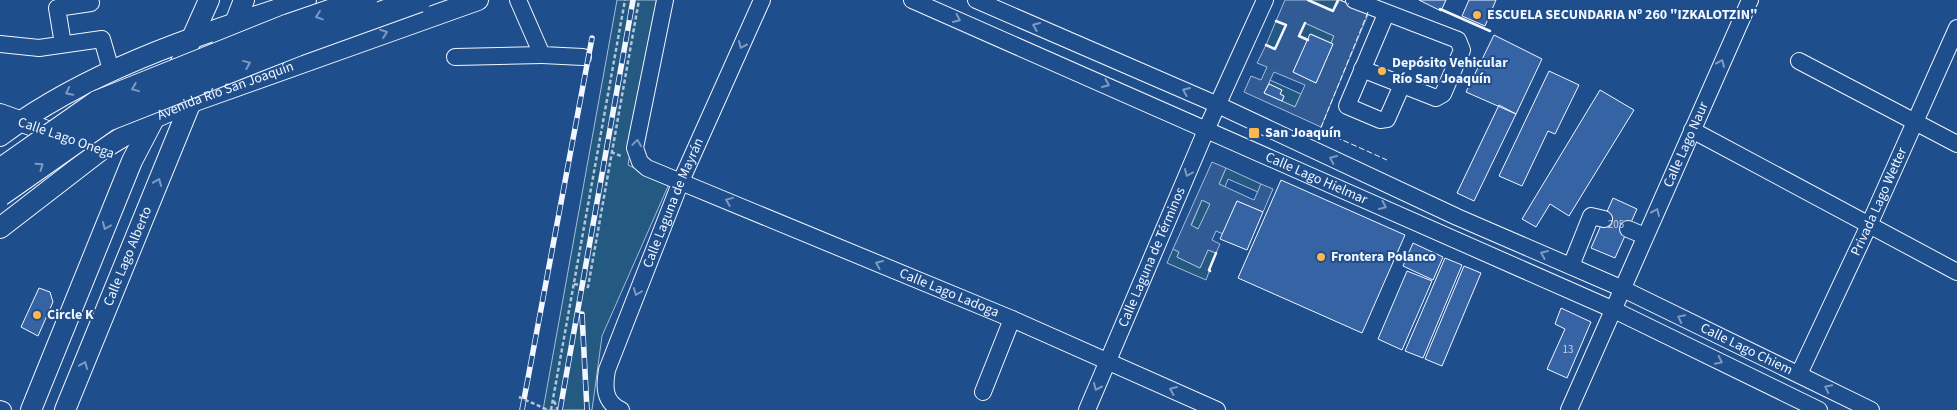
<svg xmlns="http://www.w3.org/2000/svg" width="1957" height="410" viewBox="0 0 1957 410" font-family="'Source Sans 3',sans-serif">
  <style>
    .green { fill: #245a82; stroke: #a8bbd7 }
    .parking { fill: #305b95; stroke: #a8bbd7; fill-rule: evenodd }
    .building { fill: #3563a3; stroke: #f2f6ff }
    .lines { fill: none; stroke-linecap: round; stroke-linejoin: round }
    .minor-tunnel { stroke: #3f679d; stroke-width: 16; stroke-dasharray: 16 8; stroke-linecap: butt }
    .minor-casing { stroke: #f2f6ff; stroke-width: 18 }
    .major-casing { stroke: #f2f6ff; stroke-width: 22 }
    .path { stroke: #b3c4dc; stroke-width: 2.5; stroke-dasharray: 4 2.5; stroke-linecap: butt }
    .minor { stroke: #1f4e8c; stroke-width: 16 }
    .major { stroke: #1f4e8c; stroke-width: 20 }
    .rail-casing { stroke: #f2f6ff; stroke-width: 5.5 }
    .rail { stroke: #1f4e8c; stroke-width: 4; stroke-dasharray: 11; stroke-linecap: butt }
    .highway-bridge-casing { stroke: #f2f6ff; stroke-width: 26; stroke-linecap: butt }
    .path-bridge { stroke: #b3c4dc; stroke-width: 2.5; stroke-dasharray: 4 2.5; stroke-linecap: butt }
    .highway-bridge { stroke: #1f4e8c; stroke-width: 24 }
    .fence { stroke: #f2f6ff; stroke-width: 1; stroke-dasharray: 6 2.5; stroke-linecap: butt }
    .wall { stroke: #f2f6ff; stroke-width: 2.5 }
    .oneway { stroke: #7e9ac0 }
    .poi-dot { fill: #ffb74d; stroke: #1f4e8c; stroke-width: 2 }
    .labels { text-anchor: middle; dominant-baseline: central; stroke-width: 4; stroke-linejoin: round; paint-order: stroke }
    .number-label { font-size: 11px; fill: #c3d1e8 }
    .poi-label { font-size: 14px; font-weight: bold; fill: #f2f6ff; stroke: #1f4e8c; text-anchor: start }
    .street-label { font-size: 14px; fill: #f2f6ff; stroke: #1f4e8c }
  </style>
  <rect width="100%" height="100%" fill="#1f4e8c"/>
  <!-- green -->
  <path class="green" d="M617 0H657L628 165 669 184 602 336 592 410H543Z
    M1308 0H1338L1333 11Z
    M1276 21 1286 25 1275 49 1266 45Z
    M1305 23 1334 36 1331 43 1311 34 1308 40 1299 36Z
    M1270 80 1301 94 1295 107 1282 101 1284 96 1280 94 1282 90 1269 84Z
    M1226 168 1261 184 1258 192 1228 179 1225 187 1219 184Z
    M1202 200 1210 204 1199 229 1191 226Z
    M1173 249 1179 252 1177 257 1200 268 1208 250 1216 253 1206 280 1167 263Z"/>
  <!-- parking -->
  <path class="parking" d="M1285 0H1308L1333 11 1340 0 1369 12 1321 127 1244 92 1251 76 1261 80 1267 67 1257 63 1266 45 1275 49 1286 25 1276 21ZM1305 23 1334 36 1331 43 1333 44 1316 83 1293 72 1308 40 1299 36ZM1274 72 1305 85 1295 107 1264 93Z
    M1212 162 1226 168 1219 184 1254 200 1261 184 1273 189 1263 212 1237 201 1223 234 1216 231 1212 240 1220 244 1216 253 1208 250 1200 268 1177 257 1179 252 1173 249ZM1202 200 1210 204 1198 229 1191 225Z"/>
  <!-- building -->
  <path class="building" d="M1419 0H1446L1441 11Z
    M1469 0H1496L1485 26 1462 16Z
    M1310 34 1333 44 1316 83 1293 72Z
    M1494 35 1542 59 1516 114 1466 92Z
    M1549 71 1579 85 1555 134 1548 131 1522 186 1499 176Z
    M1269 84 1282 90 1280 94 1284 96 1282 101 1264 93Z
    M1600 90 1634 110 1569 216 1550 204 1536 227 1522 219Z
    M1499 105 1516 114 1474 201 1457 193Z
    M1281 180 1405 235 1362 333 1238 278Z
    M1613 198 1637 209 1615 258 1591 248Z
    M1237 201 1263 212 1247 250 1220 239Z
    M1413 243 1443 257 1433 280 1403 266Z
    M1445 258 1462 265 1423 358 1405 351Z
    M1464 266 1481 273 1442 366 1425 359Z
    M1407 271 1432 281 1402 350 1378 339Z
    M39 288 50 292 53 302 38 336 21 327Z
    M1561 308 1591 322 1567 378 1547 369 1565 329 1555 324Z"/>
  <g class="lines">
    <!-- minor-tunnel -->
    <path class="minor-tunnel" d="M1604 219 1628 229"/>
    <defs>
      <g id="minor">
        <path d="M518 0 542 55 583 57"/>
        <path id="s1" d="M665 0 635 148 640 162 647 168 1012 319 1217 410"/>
        <path id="s2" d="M912 0 1612 309 1819 410"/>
        <path id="s3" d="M976 0 1218 105 1457 217 1621 288 1871 410"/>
        <path d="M1354 0 1458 40 1462 50 1443 94 1436 98 1362 69"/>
        <path d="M1386 14 1347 106 1380 120 1387 119 1402 85"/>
        <path d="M0 44 39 48 102 39 111 70"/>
        <path d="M63 44 57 8 91 3"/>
        <path d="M455 57 542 55"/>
        <path d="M1799 61 1957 144"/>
        <path d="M1692 130 1957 272"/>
        <path d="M1628 229 1645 236"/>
        <path d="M1571 266 1591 216 1604 219"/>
        <path id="s4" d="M1799 374 1869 225 1957 28"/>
        <path d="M983 392 1012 319"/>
        <path d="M0 409 3 410"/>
        <path id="s5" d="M621 410C604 402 604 387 607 370L681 181 762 0"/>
        <path id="s6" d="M1087 410 1207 128 1265 0"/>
        <path id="s7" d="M1569 410 1750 0"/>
      </g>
      <g id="major">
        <path d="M213 61 235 23 244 0"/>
        <path d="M174 78 209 0"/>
        <path d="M0 114 64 137"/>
        <path d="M0 136C91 68 199 35 306 0"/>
        <path id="s8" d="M0 228 101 150 154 118 189 103 478 0"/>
        <path d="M31 410 132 161 156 115"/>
        <path id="s9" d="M65 410 193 97"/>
      </g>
    </defs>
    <!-- minor casing -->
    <use href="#minor" class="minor-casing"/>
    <!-- major casing -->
    <use href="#major" class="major-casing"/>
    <!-- path -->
    <path class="path" d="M611 152 621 156
      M574 284 588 287 639 0
      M554 401 558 410
      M551 410 625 0"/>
    <!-- minor -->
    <use href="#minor" class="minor"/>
    <!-- major -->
    <use href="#major" class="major"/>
    <defs>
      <path id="rail" d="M582 314 587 410
        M522 410 592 38
        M560 410 633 0"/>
    </defs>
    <!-- rail casing -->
    <use href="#rail" class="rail-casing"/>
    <!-- rail -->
    <use href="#rail" class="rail"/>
    <defs>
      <path id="highway-bridge" d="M0 171 97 103 289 26 365 0
        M0 194 107 119 297 44 419 0"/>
    </defs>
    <!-- highway-bridge casing -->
    <use href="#highway-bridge" class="highway-bridge-casing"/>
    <!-- path-bridge -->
    <path class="path-bridge" d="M519 397 548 410"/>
    <!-- highway-bridge -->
    <use href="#highway-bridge" class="highway-bridge"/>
    <!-- fence -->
    <path class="fence" d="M1340 0 1349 4
      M1368 12 1320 130 1387 160"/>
    <!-- wall -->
    <path class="wall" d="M1308 0 1333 11 1338 0
      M1440 9 1490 31
      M1305 23 1299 36 1308 40
      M1266 45 1275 49 1286 25 1276 21
      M1210 271 1209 270 1216 253"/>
  </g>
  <!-- one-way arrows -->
  <defs><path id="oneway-chevron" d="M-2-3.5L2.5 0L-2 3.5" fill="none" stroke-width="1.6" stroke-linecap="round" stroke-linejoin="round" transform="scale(1.25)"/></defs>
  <g class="oneway">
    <use href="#oneway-chevron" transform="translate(319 16) rotate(161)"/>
    <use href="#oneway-chevron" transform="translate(957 19) rotate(24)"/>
    <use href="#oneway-chevron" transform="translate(1036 26) rotate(-157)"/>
    <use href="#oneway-chevron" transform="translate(384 33) rotate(-20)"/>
    <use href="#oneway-chevron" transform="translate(742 45) rotate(114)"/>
    <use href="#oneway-chevron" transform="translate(1721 63) rotate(-66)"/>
    <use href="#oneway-chevron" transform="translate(247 64) rotate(-22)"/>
    <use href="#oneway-chevron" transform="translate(1106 84) rotate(24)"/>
    <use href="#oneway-chevron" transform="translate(135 88) rotate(158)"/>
    <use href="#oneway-chevron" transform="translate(1186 91) rotate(-157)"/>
    <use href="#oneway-chevron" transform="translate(69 92) rotate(152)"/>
    <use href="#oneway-chevron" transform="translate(637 143) rotate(-82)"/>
    <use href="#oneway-chevron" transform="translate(1333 159) rotate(-155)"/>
    <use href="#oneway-chevron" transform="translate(40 166) rotate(-35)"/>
    <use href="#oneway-chevron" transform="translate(1188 173) rotate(113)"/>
    <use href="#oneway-chevron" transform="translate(158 182) rotate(-68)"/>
    <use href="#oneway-chevron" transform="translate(729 201) rotate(-158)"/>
    <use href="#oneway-chevron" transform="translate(1383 206) rotate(24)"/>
    <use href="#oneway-chevron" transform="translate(1656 212) rotate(-66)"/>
    <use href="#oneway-chevron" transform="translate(106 226) rotate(112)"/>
    <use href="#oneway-chevron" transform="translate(1544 254) rotate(-157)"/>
    <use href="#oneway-chevron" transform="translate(879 264) rotate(-157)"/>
    <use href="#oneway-chevron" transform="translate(637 292) rotate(111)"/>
    <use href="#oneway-chevron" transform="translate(1681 318) rotate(-154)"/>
    <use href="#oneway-chevron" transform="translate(1719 361) rotate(26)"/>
    <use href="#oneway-chevron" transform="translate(84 365) rotate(-68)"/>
    <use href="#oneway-chevron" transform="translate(1097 387) rotate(114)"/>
    <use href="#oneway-chevron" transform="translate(1828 388) rotate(-154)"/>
    <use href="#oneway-chevron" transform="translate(1173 390) rotate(-156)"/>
  </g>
  <!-- markers -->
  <g class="poi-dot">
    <circle cx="1477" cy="15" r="5"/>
    <circle cx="1382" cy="71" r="5"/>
    <rect x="1248" y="127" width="12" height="12" rx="2.5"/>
    <circle cx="1321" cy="257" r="5"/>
    <circle cx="37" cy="315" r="5"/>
  </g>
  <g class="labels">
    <!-- number labels -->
    <g class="number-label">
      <text x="1616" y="224">205</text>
      <text x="1568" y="349">13</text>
    </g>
    <!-- poi labels -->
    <g class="poi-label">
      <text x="1487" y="15">ESCUELA SECUNDARIA Nº 260 "IZKALOTZIN"</text>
      <text x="1392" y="63">Depósito Vehicular<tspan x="1392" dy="16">Río San Joaquín</tspan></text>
      <text x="1265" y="133">San Joaquín</text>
      <text x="1331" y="257">Frontera Polanco</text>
      <text x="47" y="315">Circle K</text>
    </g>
    <!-- street labels -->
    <g class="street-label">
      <text stroke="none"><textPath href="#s8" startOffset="266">Avenida Río San Joaquín</textPath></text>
      <text transform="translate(66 138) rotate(19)">Calle Lago Onega</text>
      <text stroke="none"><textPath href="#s7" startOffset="290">Calle Lago Naur</textPath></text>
      <text stroke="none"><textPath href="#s2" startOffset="442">Calle Lago Hielmar</textPath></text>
      <text stroke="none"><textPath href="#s4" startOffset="190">Privada Lago Wetter</textPath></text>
      <text stroke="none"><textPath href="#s5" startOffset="226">Calle Laguna de Mayrán</textPath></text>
      <text stroke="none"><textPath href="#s9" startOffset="166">Calle Lago Alberto</textPath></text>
      <text stroke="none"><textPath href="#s6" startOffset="166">Calle Laguna de Términos</textPath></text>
      <text stroke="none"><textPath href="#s1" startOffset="502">Calle Lago Ladoga</textPath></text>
      <text stroke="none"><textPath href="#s3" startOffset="846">Calle Lago Chiem</textPath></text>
    </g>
  </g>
</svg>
